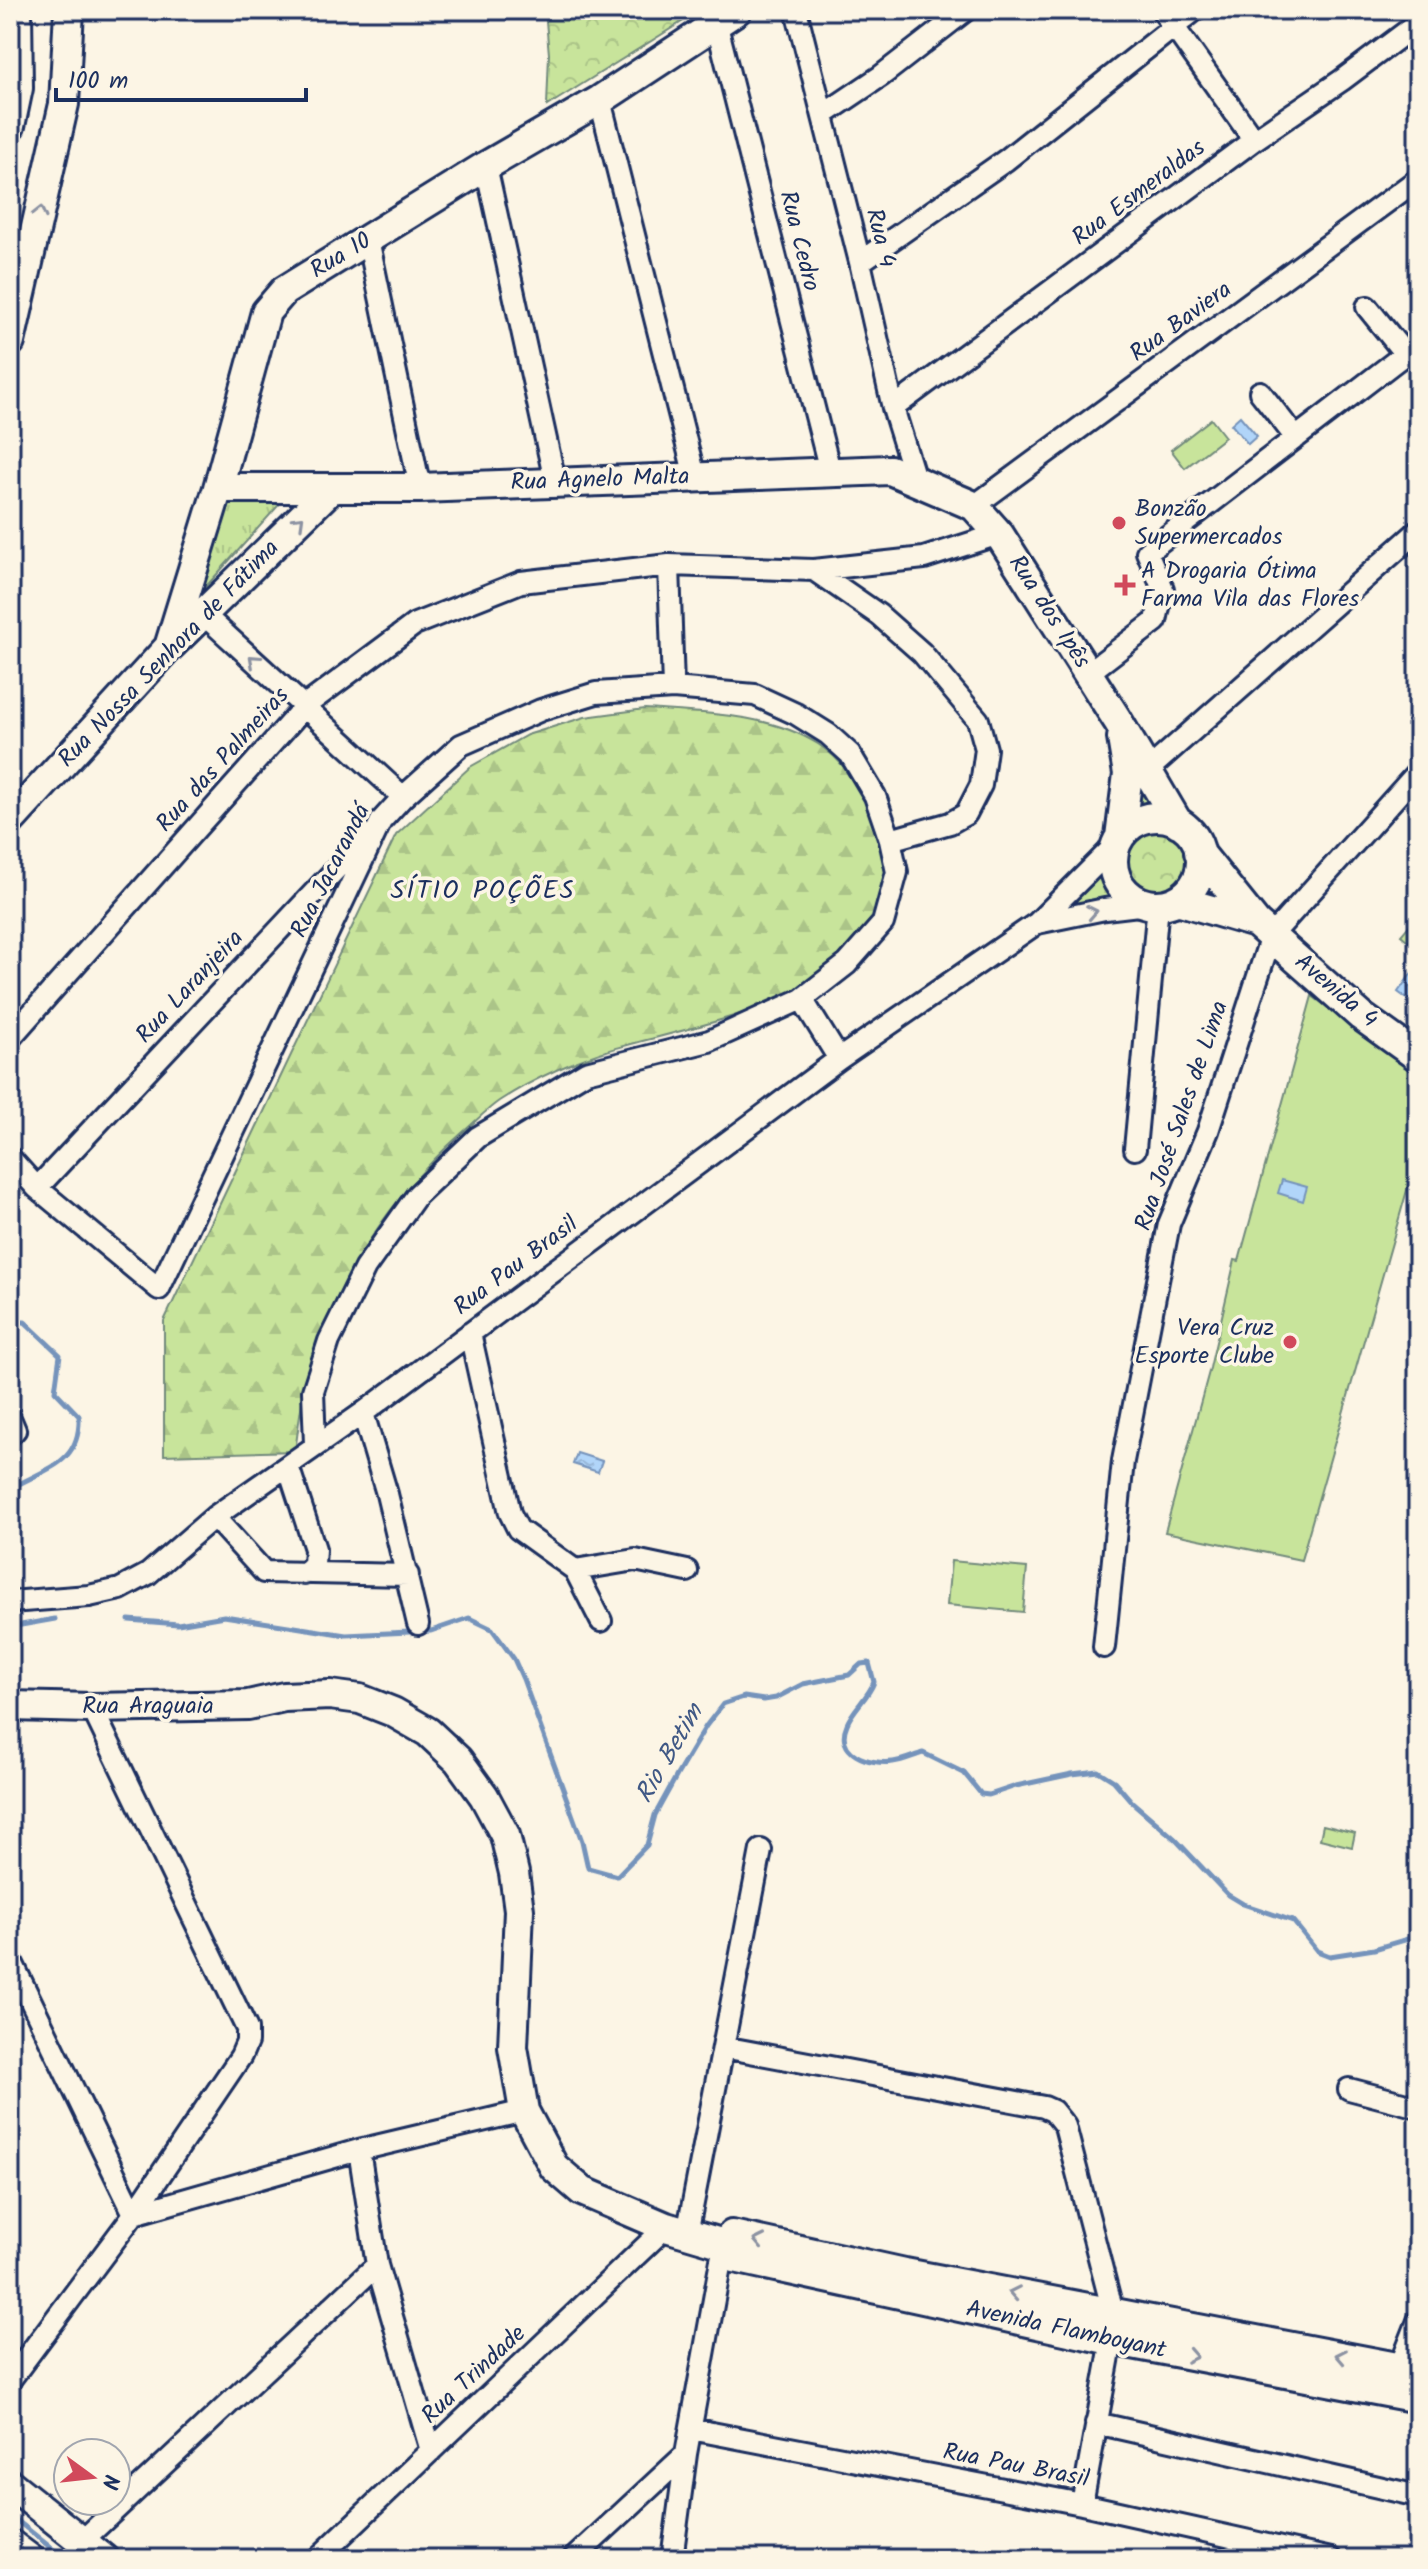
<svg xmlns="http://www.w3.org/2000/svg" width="1428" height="2569" viewBox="0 0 1428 2569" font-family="Kalam,sans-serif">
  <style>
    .grass { fill: url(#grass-tufts); stroke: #728a7c; stroke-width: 2 }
    .forest { fill: url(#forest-firs); stroke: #728a7c; stroke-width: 2 }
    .park { fill: url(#park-crowns); stroke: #728a7c; stroke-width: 2 }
    .pitch { fill: #c8e49b; stroke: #728a7c; stroke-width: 2 }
    .water { fill: url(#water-ripples); stroke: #7593bb; stroke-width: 2 }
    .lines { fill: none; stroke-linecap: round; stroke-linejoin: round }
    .stream { stroke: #7593bb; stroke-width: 5 }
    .street-casing { stroke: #1b2f5e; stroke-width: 26 }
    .secondary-casing { stroke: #1b2f5e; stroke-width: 34 }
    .street { stroke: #fcf5e5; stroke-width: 20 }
    .secondary { stroke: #fcf5e5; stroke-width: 28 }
    .oneway { stroke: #8c92a2 }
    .poi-dot { fill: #d1495b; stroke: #fcf5e5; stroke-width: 3 }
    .labels { text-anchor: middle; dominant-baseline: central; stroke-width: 7; stroke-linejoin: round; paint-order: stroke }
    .street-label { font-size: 24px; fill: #1b2f5e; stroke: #fcf5e5 }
    .poi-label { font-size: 24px; fill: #1b2f5e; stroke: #fcf5e5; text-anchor: start }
    .neighbourhood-label { font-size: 26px; letter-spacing: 2px; fill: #1b2f5e; stroke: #fcf5e5 }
    .water-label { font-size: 26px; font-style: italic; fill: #405885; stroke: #fcf5e5 }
  </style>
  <defs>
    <pattern id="grass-tufts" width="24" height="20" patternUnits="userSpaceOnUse" patternTransform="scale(2)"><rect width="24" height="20" fill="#c8e49b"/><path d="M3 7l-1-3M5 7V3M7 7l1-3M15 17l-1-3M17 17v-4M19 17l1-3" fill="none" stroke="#abc488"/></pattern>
    <pattern id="forest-firs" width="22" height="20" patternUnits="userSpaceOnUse" patternTransform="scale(2)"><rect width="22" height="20" fill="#c8e49b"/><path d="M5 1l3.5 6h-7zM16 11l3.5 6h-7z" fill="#abc488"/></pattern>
    <pattern id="park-crowns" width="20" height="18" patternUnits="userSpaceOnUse" patternTransform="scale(2)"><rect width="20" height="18" fill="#c8e49b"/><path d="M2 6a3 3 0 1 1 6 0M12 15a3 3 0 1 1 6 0" fill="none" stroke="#abc488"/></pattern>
    <pattern id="water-ripples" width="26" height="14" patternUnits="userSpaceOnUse" patternTransform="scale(2)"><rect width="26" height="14" fill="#b1d5f9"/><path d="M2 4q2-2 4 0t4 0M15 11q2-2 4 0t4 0" fill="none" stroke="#98b7d8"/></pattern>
  </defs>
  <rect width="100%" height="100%" fill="#fcf5e5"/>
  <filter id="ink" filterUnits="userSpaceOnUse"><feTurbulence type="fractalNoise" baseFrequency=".0125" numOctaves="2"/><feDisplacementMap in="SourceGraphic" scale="16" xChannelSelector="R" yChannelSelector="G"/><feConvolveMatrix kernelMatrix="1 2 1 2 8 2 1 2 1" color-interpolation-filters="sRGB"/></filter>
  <g filter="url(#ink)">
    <!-- grass -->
    <path class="grass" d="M226 496 285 498 202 591Z"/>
    <!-- forest -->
    <path class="forest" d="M645 709C701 713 769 713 818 744 854 767 873 812 883 852 885 859 889 868 889 876 888 909 861 943 838 964 788 1010 681 1030 616 1048 575 1060 535 1078 499 1101 486 1110 474 1123 462 1133 390 1197 336 1280 308 1373 301 1398 299 1425 295 1451L164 1455V1321L396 835 470 767 527 735 585 717Z"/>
    <!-- park -->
    <path class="park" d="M545 10H695L696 13 547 106 549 54Z
      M1142 784 1168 813 1154 812 1131 821 1133 799Z
      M1123 861a34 34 0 1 1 68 0a34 34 0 1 1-68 0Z
      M1105 864 1108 884 1122 899 1057 911Z"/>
    <!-- pitch -->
    <path class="pitch" d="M1211 419 1225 437 1185 468 1171 450Z
      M1418 915V949L1401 935Z
      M1312 996 1418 1073V1152L1301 1560 1165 1532 1210 1368 1235 1260 1239 1261Z
      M951 1561 1027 1568 1023 1612 947 1605Z
      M1323 1825 1355 1833 1352 1847 1320 1839Z"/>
    <!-- water -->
    <path class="water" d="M1240 416 1257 436 1248 444 1231 424Z
      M1414 970 1418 973V990L1410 1001 1398 992Z
      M1282 1180 1307 1187 1303 1201 1278 1193Z
      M577 1453 602 1461 598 1472 573 1464Z"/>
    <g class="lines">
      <!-- stream -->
      <path class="stream" d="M10 1322H25L60 1355 55 1391 79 1416C81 1465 45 1468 10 1489
        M129 1620 178 1624 224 1616 346 1635 431 1631 469 1618 492 1629 514 1659 523 1679 582 1841 588 1868 617 1876 647 1845 655 1815 677 1775 706 1726 723 1704 744 1697 764 1700 776 1698 803 1684 849 1675 861 1664 869 1663 874 1682C868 1698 853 1709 847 1724 834 1754 869 1765 893 1762 903 1761 913 1756 923 1753L964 1773 981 1794 989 1795 1016 1786 1072 1774 1098 1771 1114 1781 1132 1802 1175 1839 1228 1895 1243 1904 1293 1921 1317 1951 1330 1956 1374 1949 1418 1936
        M10 1627 55 1619
        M10 2515 65 2559"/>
      <defs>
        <path id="street" d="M796 10 860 262 893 408 915 479
          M1162 10 1254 140
          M714 14 830 471
          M600 100 695 477
          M823 115 881 76 966 10
          M486 166 555 481
          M368 239 420 488
          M860 262 1006 160 1195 10
          M1367 307 1405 354
          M1260 392 1296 438
          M893 408 1254 140 1342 80 1418 23
          M974 506 1418 179
          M669 565 673 688
          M814 570 879 615 922 653 978 720 986 749 981 785 966 814 950 823 890 840
          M203 614 403 797
          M1088 673 1156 621 1163 589 1147 552 1418 344
          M1148 770 1418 531
          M1037 923 1105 909 1147 904
          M802 999 839 1059
          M10 1038 305 706 415 624 521 582 669 565 814 570 924 558 999 534
          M1135 1149 1158 905
          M10 1158 37 1188 159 1289 381 821 403 797 461 745 541 710 596 693 673 688 755 695 796 714 828 734 850 754 875 796 890 840 897 872 883 923 847 964 802 999 709 1041 586 1072 478 1137 417 1195 365 1268 329 1341 313 1391 315 1444
          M37 1188 368 835
          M470 1333 510 1513 518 1529 575 1570 635 1560 687 1571
          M363 1413 387 1494 418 1624
          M10 1418 15 1430 10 1435
          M288 1466 315 1549 314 1564 304 1574
          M214 1517 264 1572 408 1575
          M575 1570 601 1621
          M10 1602 89 1596 120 1589 148 1574 214 1517 363 1413 839 1059 1037 923 1116 844
          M1104 1647 1123 1461 1169 1224 1208 1131 1271 936 1418 772
          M10 1958 134 2214 359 2150 524 2111
          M723 2047 1044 2107 1053 2111 1065 2126 1113 2312 1111 2345 1082 2504
          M1349 2089 1418 2107
          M359 2150 377 2265 431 2451
          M687 2234 761 1850
          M1396 2377 1418 2321
          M10 2380 134 2214 241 2056 247 2042V2029L92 1708
          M1096 2423 1418 2496
          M691 2429 1082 2504 1331 2559
          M82 2541 377 2265
          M317 2559 666 2227
          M573 2559 686 2454
          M672 2559 686 2454 724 2244"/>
        <path id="secondary" d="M10 126 18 88 17 10
          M10 342 64 104 69 10
          M218 488H420L890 470 974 506 999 534 1118 721 1178 823
          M169 647 218 488 266 312 284 291 486 166 600 100 737 10
          M1113 861a44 44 0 1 1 88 0a44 44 0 1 1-88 0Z
          M10 821 169 647 330 490
          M1120 837 1128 774 1122 738
          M1199 852 1256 923 1361 1016 1418 1057
          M1177 900 1256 923
          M10 1706 92 1708 248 1705 284 1697 330 1695 360 1699 393 1712 428 1732 458 1760 484 1796 505 1835 514 1873 519 1910 513 2047 524 2111 554 2167 582 2191 666 2227 724 2244
          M1418 2371 905 2273 732 2235 724 2244 730 2257 1111 2340 1418 2398
          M10 2484 104 2559
          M10 2544 30 2559"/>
      </defs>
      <!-- street casing -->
      <use href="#street" class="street-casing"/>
      <!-- secondary casing -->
      <use href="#secondary" class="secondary-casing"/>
      <!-- street -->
      <use href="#street" class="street"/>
      <!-- secondary -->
      <use href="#secondary" class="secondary"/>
    </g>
    <!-- one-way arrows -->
    <defs><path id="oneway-chevron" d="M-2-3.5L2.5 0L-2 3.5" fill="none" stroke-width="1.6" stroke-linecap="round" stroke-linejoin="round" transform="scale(2)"/></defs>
    <g class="oneway">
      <use href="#oneway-chevron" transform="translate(40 212) rotate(-77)"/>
      <use href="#oneway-chevron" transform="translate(299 521) rotate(-44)"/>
      <use href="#oneway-chevron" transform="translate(254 660) rotate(-138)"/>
      <use href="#oneway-chevron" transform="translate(1092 912) rotate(-11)"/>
      <use href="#oneway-chevron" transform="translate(759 2241) rotate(-168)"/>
      <use href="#oneway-chevron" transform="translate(1014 2293) rotate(-169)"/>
      <use href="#oneway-chevron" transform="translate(1192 2356) rotate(11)"/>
      <use href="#oneway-chevron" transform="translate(1341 2356) rotate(-169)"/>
    </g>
  </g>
  <!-- markers -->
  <g class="poi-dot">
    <circle cx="1119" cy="523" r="8"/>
    <path d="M1121 573h8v8h8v8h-8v8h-8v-8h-8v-8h8z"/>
    <circle cx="1290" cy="1342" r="8"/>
  </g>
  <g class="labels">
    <!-- street labels -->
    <g class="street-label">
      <text transform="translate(1139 193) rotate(-37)">Rua Esmeraldas</text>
      <text transform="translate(880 238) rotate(76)">Rua 4</text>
      <text transform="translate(799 241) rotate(76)">Rua Cedro</text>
      <text transform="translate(341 256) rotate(-31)">Rua 10</text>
      <text transform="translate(1181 322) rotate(-36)">Rua Baviera</text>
      <text transform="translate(600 480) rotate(-2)">Rua Agnelo Malta</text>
      <text transform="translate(1049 612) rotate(57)">Rua dos Ipês</text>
      <text transform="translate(169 654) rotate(-46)">Rua Nossa Senhora de Fátima</text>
      <text transform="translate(223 760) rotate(-48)">Rua das Palmeiras</text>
      <text transform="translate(331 871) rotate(-63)">Rua Jacarandá</text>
      <text transform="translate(190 987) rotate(-47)">Rua Laranjeira</text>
      <text transform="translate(1336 991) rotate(40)">Avenida 4</text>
      <text transform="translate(1182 1116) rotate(-71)">Rua José Sales de Lima</text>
      <text transform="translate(516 1266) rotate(-37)">Rua Pau Brasil</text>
      <text x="148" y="1706">Rua Araguaia</text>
      <text transform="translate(1066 2330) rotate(12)">Avenida Flamboyant</text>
      <text transform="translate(474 2375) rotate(-43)">Rua Trindade</text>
      <text transform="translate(1016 2466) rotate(11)">Rua Pau Brasil</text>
    </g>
    <!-- poi labels -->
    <g class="poi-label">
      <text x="1135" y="509">Bonzão<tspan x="1135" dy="28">Supermercados</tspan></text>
      <text x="1141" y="571">A Drogaria Ótima<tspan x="1141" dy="28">Farma Vila das Flores</tspan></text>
      <text x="1274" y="1328" text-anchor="end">Vera Cruz<tspan x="1274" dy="28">Esporte Clube</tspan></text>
    </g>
    <!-- neighbourhood labels -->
    <g class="neighbourhood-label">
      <text x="483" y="891">SÍTIO POÇÕES</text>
    </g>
    <!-- water labels -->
    <g class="water-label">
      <text transform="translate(670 1754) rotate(-60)">Rio Betim</text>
    </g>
  </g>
  <!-- margin -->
  <rect width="1428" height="2569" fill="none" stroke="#fcf5e5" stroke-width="40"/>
  <rect x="20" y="20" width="1388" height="2529" fill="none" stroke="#1b2f5e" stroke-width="3" filter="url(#ink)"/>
  <!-- north arrow -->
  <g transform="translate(92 2477) rotate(105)"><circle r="38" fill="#fcf5e5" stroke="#a2a6af" stroke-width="2"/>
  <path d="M0-6L14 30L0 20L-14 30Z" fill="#d1495b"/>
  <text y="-12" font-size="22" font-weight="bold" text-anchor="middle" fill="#1b2f5e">N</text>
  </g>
  <!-- scale -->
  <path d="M56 88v12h250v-12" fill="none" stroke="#1b2f5e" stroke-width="4"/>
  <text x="68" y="88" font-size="24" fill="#1b2f5e" stroke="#fcf5e5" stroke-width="6" paint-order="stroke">100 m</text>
</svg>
